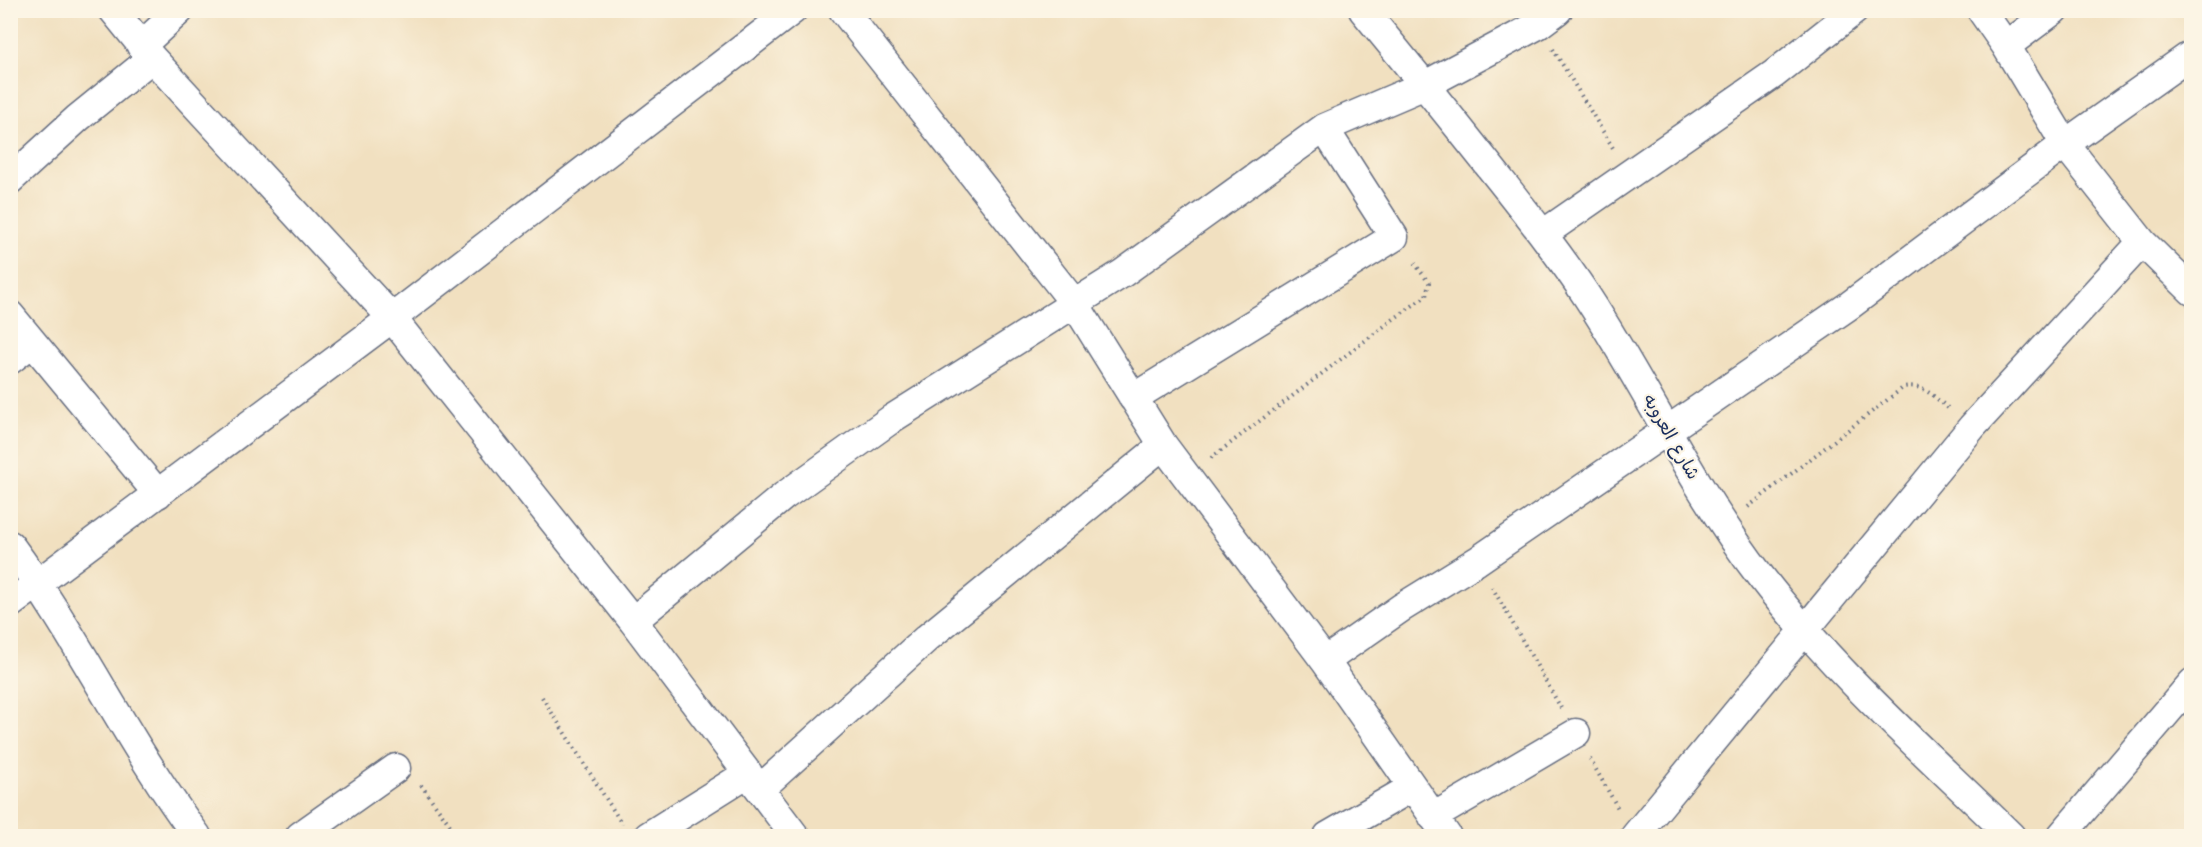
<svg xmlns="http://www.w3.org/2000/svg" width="2202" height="847" viewBox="0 0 2202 847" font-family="'Architects Daughter','Playpen Sans Arabic',sans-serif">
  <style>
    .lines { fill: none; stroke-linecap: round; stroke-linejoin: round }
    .minor-casing { stroke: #666d80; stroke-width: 31 }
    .path { stroke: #666d80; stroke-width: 4; stroke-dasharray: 1.5 4.5; stroke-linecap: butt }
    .minor { stroke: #fff; stroke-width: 28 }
    .labels { text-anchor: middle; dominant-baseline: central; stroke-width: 4.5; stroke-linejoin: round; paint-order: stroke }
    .street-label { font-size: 18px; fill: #1b2f5e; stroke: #fcf5e5 }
  </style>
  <rect width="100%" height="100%" fill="#fcf5e5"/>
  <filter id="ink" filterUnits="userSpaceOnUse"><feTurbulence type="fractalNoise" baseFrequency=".0167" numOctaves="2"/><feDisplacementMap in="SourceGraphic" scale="12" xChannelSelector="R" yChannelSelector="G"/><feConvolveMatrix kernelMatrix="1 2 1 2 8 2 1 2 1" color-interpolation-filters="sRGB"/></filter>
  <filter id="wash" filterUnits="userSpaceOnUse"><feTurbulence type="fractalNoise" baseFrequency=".008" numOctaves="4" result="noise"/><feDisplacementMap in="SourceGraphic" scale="24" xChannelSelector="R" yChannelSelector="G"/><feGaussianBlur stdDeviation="1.35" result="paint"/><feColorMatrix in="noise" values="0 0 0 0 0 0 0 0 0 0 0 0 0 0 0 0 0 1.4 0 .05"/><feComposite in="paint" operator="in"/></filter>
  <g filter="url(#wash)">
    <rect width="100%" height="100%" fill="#f1e0c0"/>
  </g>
  <g filter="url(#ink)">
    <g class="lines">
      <defs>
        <path id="minor" d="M113 10 152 58 392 318 633 621 795 836
          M843 10 1075 304 1163 445 1325 661 1447 836
          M1363 10C1406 62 1448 114 1490 167 1524 210 1558 252 1588 298 1648 390 1694 490 1761 577 1834 672 1926 753 2011 836
          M1981 10 2006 46 2065 144 2142 242 2192 291
          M141 46 180 10
          M2006 46 2054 10
          M10 180 78 118 152 58
          M1543 234 1774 74 1855 10
          M10 315 158 494
          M10 360 32 343
          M1133 398 1394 237 1324 128
          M10 545C79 638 128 744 197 836
          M10 604 392 318 793 10
          M633 621 784 496 893 418 1123 273 1324 128 1425 85 1538 25 1558 10
          M1325 661 1401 608 1477 561 1850 305 2065 144 2192 54
          M760 789 927 638 1163 445
          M1433 817 1576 733
          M300 836 396 768
          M648 836 748 773
          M1328 836 1411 788
          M1635 836 1972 427 2142 242
          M2061 836 2192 683"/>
      </defs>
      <!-- minor casing -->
      <use href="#minor" class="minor-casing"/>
      <!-- path -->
      <path class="path" d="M1136 10 1137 13
        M1553 49 1613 148
        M1211 458 1391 321 1426 296 1429 283 1413 261
        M1748 507 1904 387C1923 383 1934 397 1948 408
        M1492 587 1561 708
        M542 697 622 824
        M1590 759 1619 810
        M421 785 458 836"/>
      <!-- minor -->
      <use href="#minor" class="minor"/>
    </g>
  </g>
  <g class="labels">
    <!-- street labels -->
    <g class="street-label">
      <text transform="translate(1671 437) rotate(60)">شارع العروبه</text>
    </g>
  </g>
  <!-- margin -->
  <rect width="2202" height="847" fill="none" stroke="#fcf5e5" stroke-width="36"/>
</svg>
